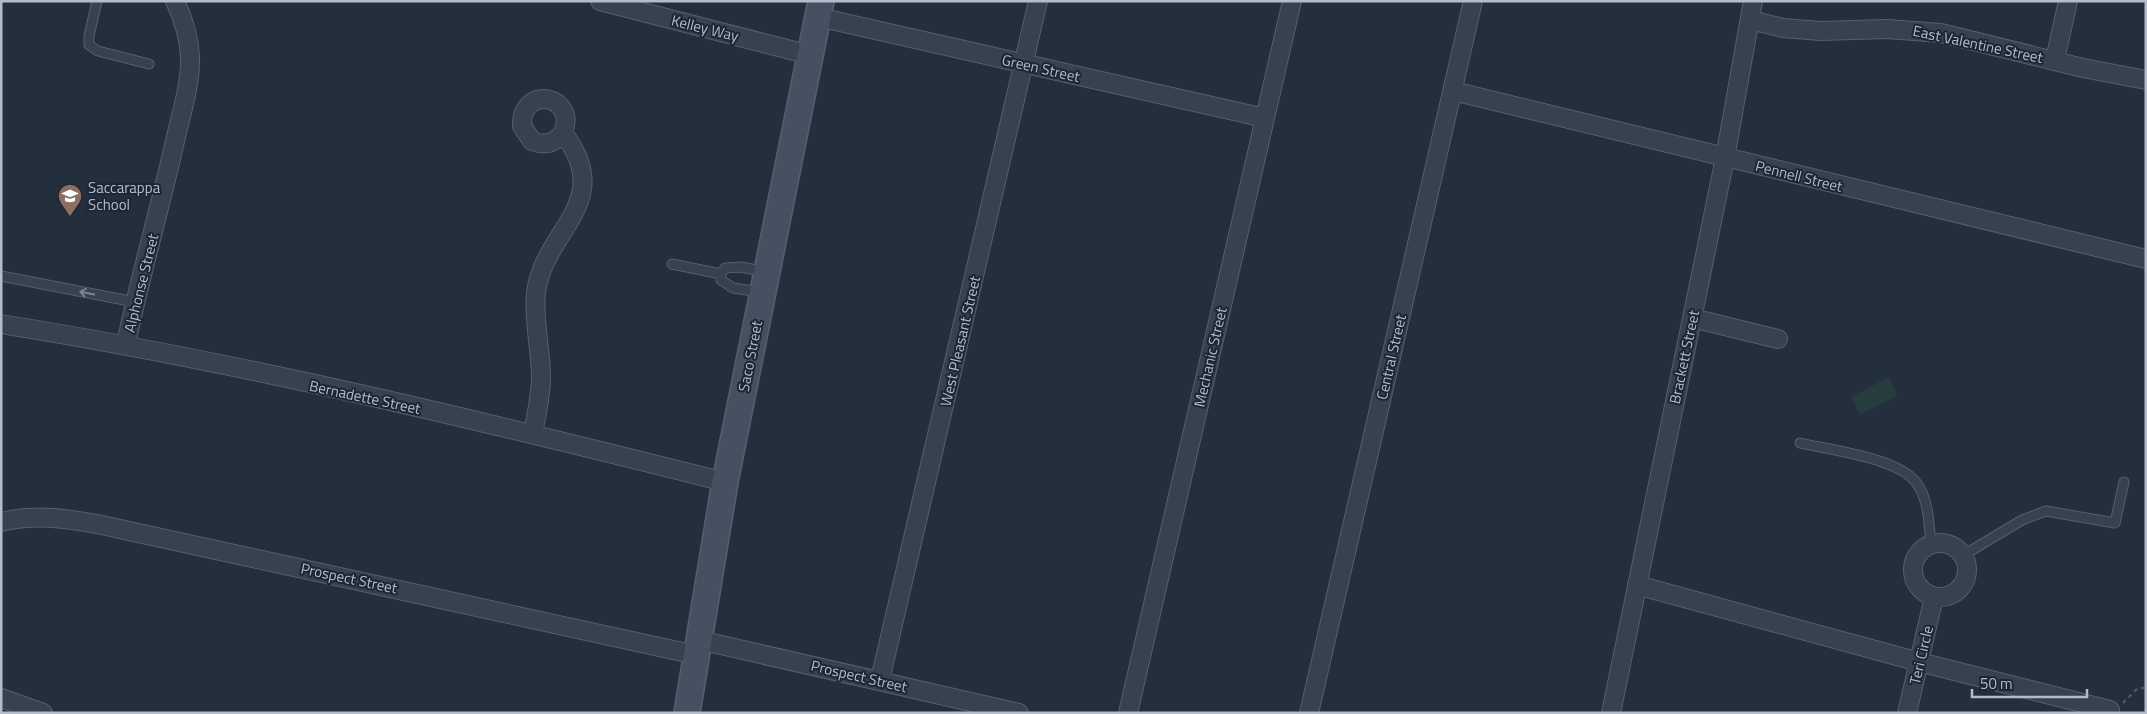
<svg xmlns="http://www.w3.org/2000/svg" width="2147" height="714" viewBox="0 0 2147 714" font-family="'Titillium Web',sans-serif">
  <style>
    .green { fill: #263c3f }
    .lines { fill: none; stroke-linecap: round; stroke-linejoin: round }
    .lane-casing { stroke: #565f6c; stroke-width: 11 }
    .street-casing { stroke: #565f6c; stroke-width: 20 }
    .secondary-casing { stroke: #565f6c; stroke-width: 28 }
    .path { stroke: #44595c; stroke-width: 2.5; stroke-dasharray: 4 4; stroke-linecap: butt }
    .lane { stroke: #38414e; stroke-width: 9 }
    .street { stroke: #38414e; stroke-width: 18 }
    .secondary { stroke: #465061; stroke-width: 25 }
    .oneway { stroke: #7c8592 }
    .labels { text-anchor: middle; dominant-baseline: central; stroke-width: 4; stroke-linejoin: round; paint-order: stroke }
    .street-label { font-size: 15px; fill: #b4bcc9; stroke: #1d2633 }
    .poi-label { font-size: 15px; fill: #b4bcc9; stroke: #1d2633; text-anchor: start }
  </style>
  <rect width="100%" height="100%" fill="#242f3e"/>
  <!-- green -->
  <path class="green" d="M1889 377 1897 396 1860 415 1851 397Z"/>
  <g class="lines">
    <defs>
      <path id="lane" d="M97 1 89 36V45L98 51 149 64
        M672 264 721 274
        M1 276 135 302
        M761 292 733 288 721 280V274L725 268 741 267 766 272
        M1800 443C1829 450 1902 458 1918 485 1929 502 1929 525 1931 545
        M1962 556 2022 520 2046 511 2115 523 2124 482"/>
      <path id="street" d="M600 1 810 55
        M818 17 1265 118
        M1750 20 1783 28 1821 31 1887 29 1941 33 2083 68 2146 80
        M2055 60 2068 1
        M1453 91 2146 259
        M1692 318 1778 339
        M1 324C245 363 486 422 725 482
        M126 344C140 276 160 209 175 141 181 114 191 84 190 56 189 36 183 18 175 1
        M533 434C536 416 541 396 541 377 541 350 533 320 536 293 543 230 617 203 563 133 578 95 521 84 522 126L532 141C545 146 554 144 563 133
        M1 522C34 514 64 518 97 524L696 655
        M1913 570a27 27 0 1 1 54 0a27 27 0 1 1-54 0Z
        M1637 585 1919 662 2110 710
        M699 640 1019 713
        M880 680 1038 1
        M1 698 43 713
        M1128 713 1292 1
        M1309 713 1473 1
        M1611 713 1725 158 1753 1
        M1907 713 1934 597"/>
      <path id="secondary" d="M687 713 725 482 821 1"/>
    </defs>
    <!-- lane casing -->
    <use href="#lane" class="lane-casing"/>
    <!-- street casing -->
    <use href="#street" class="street-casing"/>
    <!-- secondary casing -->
    <use href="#secondary" class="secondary-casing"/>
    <!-- path -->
    <path class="path" d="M2123 703 2138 688H2146"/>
    <!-- lane -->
    <use href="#lane" class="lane"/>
    <!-- street -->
    <use href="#street" class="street"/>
    <!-- secondary -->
    <use href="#secondary" class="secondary"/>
  </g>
  <!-- one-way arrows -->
  <defs><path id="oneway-shaft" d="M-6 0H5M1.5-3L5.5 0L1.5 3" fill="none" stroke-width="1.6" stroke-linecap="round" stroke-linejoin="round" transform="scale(1.25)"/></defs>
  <use class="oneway" href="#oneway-shaft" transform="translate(87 293) rotate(-169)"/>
  <!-- icons -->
  <defs>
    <symbol id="school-pin" viewBox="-11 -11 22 30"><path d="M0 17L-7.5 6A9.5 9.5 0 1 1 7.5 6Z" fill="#8d6e63" stroke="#1d2633"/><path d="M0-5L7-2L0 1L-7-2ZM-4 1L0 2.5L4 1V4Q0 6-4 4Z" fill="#fff"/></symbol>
  </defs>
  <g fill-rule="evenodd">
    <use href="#school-pin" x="56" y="182" width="28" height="38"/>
  </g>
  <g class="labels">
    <!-- street labels -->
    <g class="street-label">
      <text transform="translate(705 28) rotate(14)">Kelley Way</text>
      <text transform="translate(1978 44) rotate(12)">East Valentine Street</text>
      <text transform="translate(1041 68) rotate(13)">Green Street</text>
      <text transform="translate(1799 176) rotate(14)">Pennell Street</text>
      <text transform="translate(141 283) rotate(-76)">Alphonse Street</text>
      <text transform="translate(960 341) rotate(-77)">West Pleasant Street</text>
      <text transform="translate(750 356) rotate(-79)">Saco Street</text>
      <text transform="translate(1210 357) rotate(-77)">Mechanic Street</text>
      <text transform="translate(1391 357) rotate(-77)">Central Street</text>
      <text transform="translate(1684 357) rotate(-78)">Brackett Street</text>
      <text transform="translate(365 397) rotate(12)">Bernadette Street</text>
      <text transform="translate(349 578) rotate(12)">Prospect Street</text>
      <text transform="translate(1921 655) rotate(-77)">Teri Circle</text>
      <text transform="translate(859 676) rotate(13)">Prospect Street</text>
    </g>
    <!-- poi labels -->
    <g class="poi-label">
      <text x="88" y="187">Saccarappa<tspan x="88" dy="17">School</tspan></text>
    </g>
  </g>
  <!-- border -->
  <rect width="2147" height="714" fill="none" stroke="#b4bcc9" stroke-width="5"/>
  <!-- scale -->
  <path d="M1972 689v8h115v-8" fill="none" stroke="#b4bcc9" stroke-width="2.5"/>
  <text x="1980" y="689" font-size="15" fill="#b4bcc9" stroke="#1d2633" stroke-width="4" paint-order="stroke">50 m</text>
</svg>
